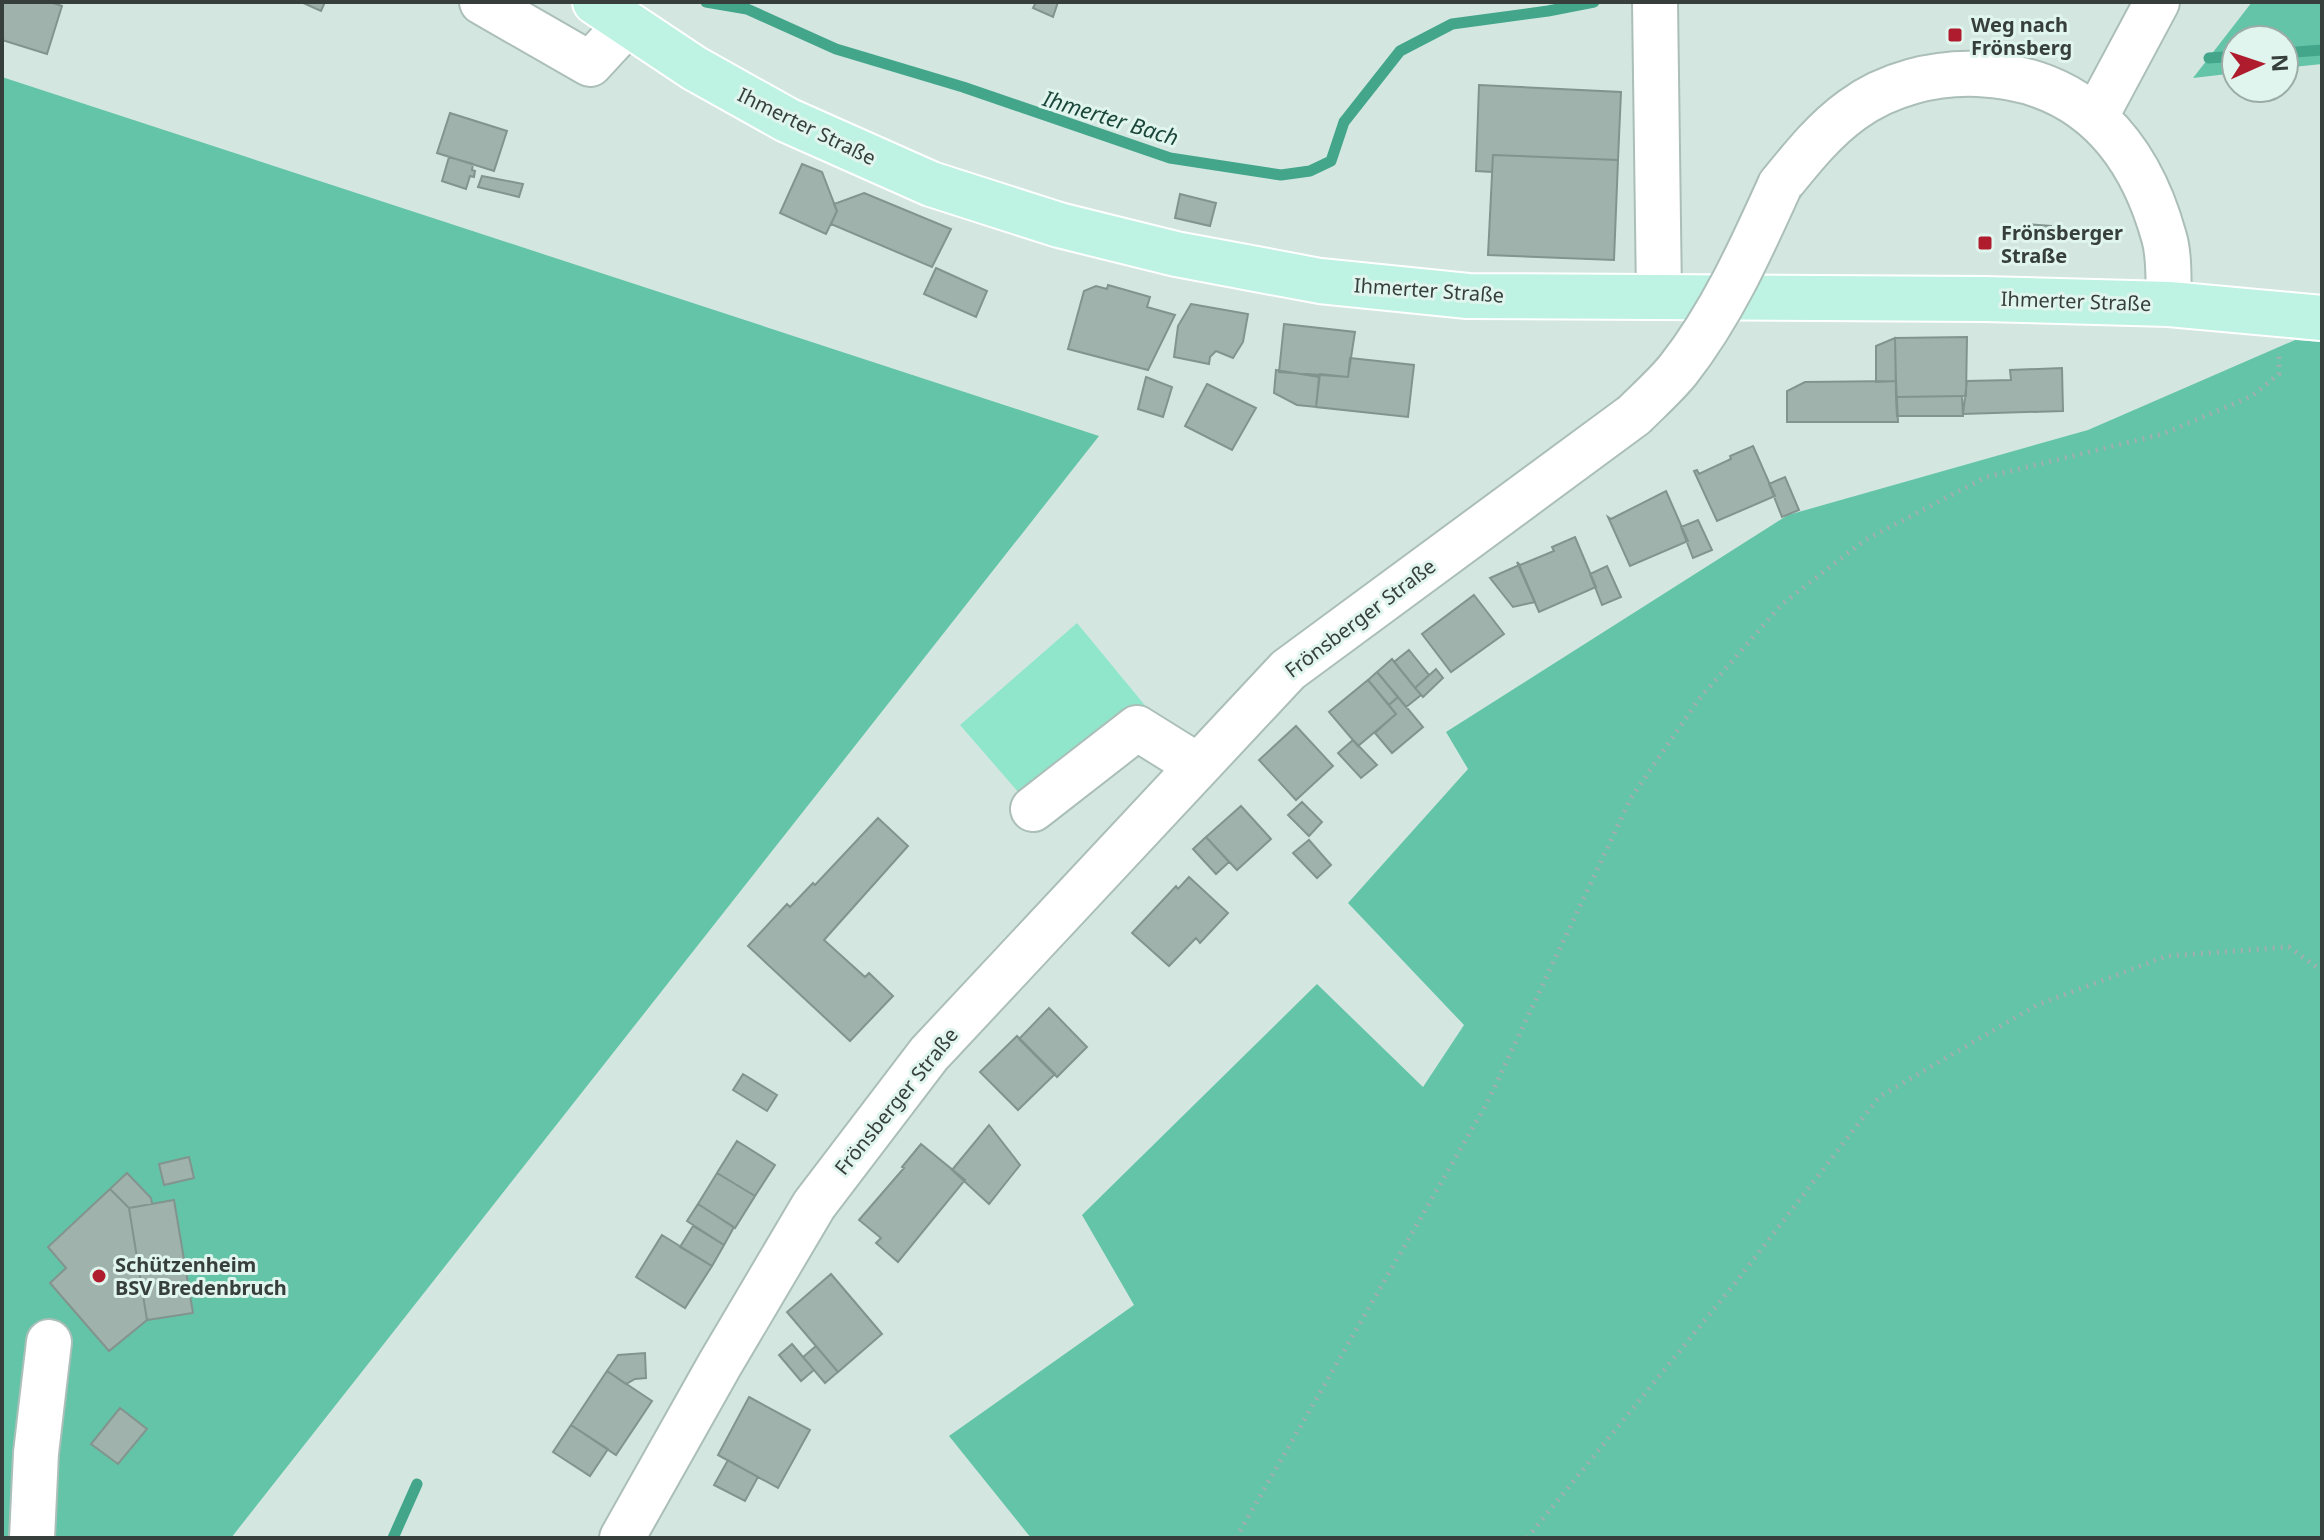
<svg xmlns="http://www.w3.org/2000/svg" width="2324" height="1540" viewBox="0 0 2324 1540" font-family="'Noto Sans',sans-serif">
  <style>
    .green { fill: #8fe6cb }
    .forest { fill: #64c4a8 }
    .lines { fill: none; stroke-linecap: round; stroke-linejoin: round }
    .stream { stroke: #43a68b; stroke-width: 11 }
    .building { fill: #9fb2ab; stroke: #82948e; stroke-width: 2 }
    .minor-casing { stroke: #abbfb8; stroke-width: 48 }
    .major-casing { stroke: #fff; stroke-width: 48 }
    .path { stroke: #a0b0aa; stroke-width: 5; stroke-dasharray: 2 6; stroke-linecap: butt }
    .minor { stroke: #fff; stroke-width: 44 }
    .major { stroke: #bef2e2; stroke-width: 44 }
    .minor-bridge-casing { stroke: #abbfb8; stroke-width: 48; stroke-linecap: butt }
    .minor-bridge { stroke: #fff; stroke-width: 44 }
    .poi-dot { fill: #af1c2d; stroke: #e0f5ed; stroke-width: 3 }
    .labels { text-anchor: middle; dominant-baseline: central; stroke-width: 6; stroke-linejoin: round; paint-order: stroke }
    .poi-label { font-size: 20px; font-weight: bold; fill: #373f3c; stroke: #e0f5ed; text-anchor: start }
    .street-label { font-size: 20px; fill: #373f3c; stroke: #e0f5ed }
    .water-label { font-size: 22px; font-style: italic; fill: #1b463a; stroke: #e0f5ed }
  </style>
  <rect width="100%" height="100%" fill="#d3e7e0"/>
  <!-- green -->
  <path class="green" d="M1077 623 1148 709 1033 809 960 725Z"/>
  <!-- forest -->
  <path class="forest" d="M2252 2H2322V64L2284 68V40H2236V73L2193 78Z
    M2 77 1099 436 231 1538H2Z
    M2295 340 2322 342V1538H1031L949 1436 1134 1305 1082 1215 1317 984 1423 1087 1464 1025 1348 903 1468 769 1446 732 1788 515 2088 430Z"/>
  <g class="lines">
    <!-- stream -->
    <path class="stream" d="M706 2 747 9 836 49 963 87 1170 158 1281 175 1310 171 1331 161 1344 122 1400 51 1452 24 1548 11 1594 2
      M2284 53 2322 50
      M2209 58 2236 56
      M393 1538 417 1484"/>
  </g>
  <!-- building -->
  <path class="building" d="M2 2H50L62 6 47 54 2 40Z
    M301 2H325L321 11Z
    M1036 2H1058L1053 17 1033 8Z
    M1479 85 1621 92 1618 160 1493 155 1492 172 1476 171Z
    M450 113 507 131 494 171 437 153Z
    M1493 155 1618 160 1614 260 1488 255Z
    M449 157 473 164 472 170 475 171 474 177 470 176 466 189 442 181Z
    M802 164 822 172 837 211 826 234 780 213Z
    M482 176 523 184 519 197 478 187Z
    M864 193 951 229 932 267 831 224 837 211 834 204Z
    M1180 194 1216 203 1210 226 1175 218Z
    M2025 224 2051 226 2050 238 2024 237Z
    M936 268 987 291 976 317 924 294Z
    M1108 285 1150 297 1147 307 1175 315 1148 370 1068 349 1084 291 1096 286 1107 289Z
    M1191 304 1248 314 1243 342 1233 358 1216 351 1210 357 1209 364 1174 357 1178 326Z
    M1284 324 1355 332 1348 377 1279 372Z
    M1967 337 1966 396 1896 397 1895 338Z
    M1895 338 1896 381 1876 382V346Z
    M1350 358 1414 365 1408 417 1316 407 1320 374 1348 377Z
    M2062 368 2063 411 1963 414 1967 381 2011 380 2010 370Z
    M1276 370 1319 377 1316 407 1297 405 1274 393Z
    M1146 377 1172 387 1163 417 1138 409Z
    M1896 381 1898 422H1787V391L1805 382Z
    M1207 384 1256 408 1232 450 1185 426Z
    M1962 396 1963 416H1897L1896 397Z
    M1753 446 1775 496 1717 521 1694 471 1697 470 1699 474 1731 459 1730 456Z
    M1785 477 1799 510 1782 517 1769 484Z
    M1666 491 1688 541 1630 566 1608 517 1611 519Z
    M1698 520 1712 550 1693 558 1681 527Z
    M1575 537 1596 587 1539 612 1517 562 1520 565 1554 551 1552 547Z
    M1519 565 1535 602 1513 607 1490 578Z
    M1607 566 1621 597 1602 605 1590 574Z
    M1474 595 1504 634 1451 672 1422 634Z
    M1409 650 1429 675 1415 688 1394 662Z
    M1392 659 1421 695 1406 707 1377 672Z
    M1436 669 1443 678 1423 697 1415 688Z
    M1377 672 1398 697 1389 705 1368 680Z
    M1368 680 1396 714 1358 746 1329 712Z
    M1398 697 1423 727 1392 753 1375 733 1396 714 1389 705Z
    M1296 726 1333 766 1296 800 1259 760Z
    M1353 740 1377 765 1361 778 1338 753Z
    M1302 802 1322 822 1309 836 1288 815Z
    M1241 806 1271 839 1237 870 1206 837Z
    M878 818 908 846 824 940 865 977 869 973 893 996 850 1041 748 946 787 904 790 907 813 883 815 885Z
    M1206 837 1229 862 1216 874 1193 849Z
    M1309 840 1331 865 1317 878 1293 853Z
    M1189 877 1228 913 1200 943 1196 938 1169 966 1132 933 1176 886 1178 889Z
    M1049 1008 1087 1047 1057 1077 1019 1039Z
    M1017 1036 1055 1074 1018 1110 980 1072Z
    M743 1074 777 1095 767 1111 733 1090Z
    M989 1125 1020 1165 989 1204 952 1170Z
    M737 1141 775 1165 755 1196 717 1173Z
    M921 1144 965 1180 898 1262 876 1243 881 1238 859 1220 904 1168 902 1167Z
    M189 1157 194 1178 164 1185 159 1164Z
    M127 1173 151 1198 152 1204 129 1208 110 1189Z
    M717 1173 755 1196 735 1228 698 1204Z
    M110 1189 129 1208 147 1320 109 1351 50 1283 66 1268 48 1247Z
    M174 1200 193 1313 147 1320 129 1208Z
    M698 1204 734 1227 724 1245 687 1221Z
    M693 1226 724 1245 712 1266 680 1247Z
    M662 1235 712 1266 685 1308 636 1277Z
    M831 1274 882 1334 838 1372 787 1312Z
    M792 1344 814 1370 801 1381 779 1355Z
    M816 1346 838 1372 825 1383 803 1357Z
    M645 1353 646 1378 635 1379 626 1384 607 1371 618 1355Z
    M607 1371 652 1401 616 1455 571 1425Z
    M749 1397 810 1430 778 1488 718 1455Z
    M120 1408 147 1429 118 1464 91 1444Z
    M571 1425 608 1449 590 1476 553 1452Z
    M728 1460 758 1477 745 1501 714 1485Z"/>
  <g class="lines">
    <defs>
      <path id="minor" d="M482 2 590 64 626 25
        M1655 2 1659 296
        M2096 116 2157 2
        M1780 185C1802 158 1823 131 1852 110 1887 84 1935 72 1978 74 2080 78 2138 143 2164 237 2170 257 2168 283 2169 304
        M1033 809 1137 728 1198 766
        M32 1538 36 1453 49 1342
        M622 1538 720 1364 814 1205 929 1054 1288 670 1634 415"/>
      <path id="major" d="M595 2 694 68 787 120 931 184 1059 225 1176 254 1320 281 1468 296 1984 299 2169 304 2322 318"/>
    </defs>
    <!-- minor casing -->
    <use href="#minor" class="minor-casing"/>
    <!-- major casing -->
    <use href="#major" class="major-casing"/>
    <!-- path -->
    <path class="path" d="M1236 1538 1486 1105 1631 798 1699 699 1782 604 1865 540 1986 477 2163 434 2252 396 2279 374V355
      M1527 1538 1736 1282 1879 1097 2037 1005 2167 956 2289 947 2322 971"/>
    <!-- minor -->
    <use href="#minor" class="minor"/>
    <!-- major -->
    <use href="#major" class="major"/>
    <defs>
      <path id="minor-bridge" d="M1634 415C1649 400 1665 386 1678 370 1722 314 1751 249 1780 185"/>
    </defs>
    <!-- minor-bridge casing -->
    <use href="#minor-bridge" class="minor-bridge-casing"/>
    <!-- minor-bridge -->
    <use href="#minor-bridge" class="minor-bridge"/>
  </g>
  <!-- markers -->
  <g class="poi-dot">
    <rect x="1947" y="27" width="16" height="16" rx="4"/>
    <rect x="1977" y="235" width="16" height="16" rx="4"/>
    <circle cx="99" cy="1276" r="8"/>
  </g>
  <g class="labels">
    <!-- poi labels -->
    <g class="poi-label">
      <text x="1971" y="24">Weg nach<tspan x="1971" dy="23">Frönsberg</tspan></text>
      <text x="2001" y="232">Frönsberger<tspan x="2001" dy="23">Straße</tspan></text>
      <text x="115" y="1264">Schützenheim<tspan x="115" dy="23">BSV Bredenbruch</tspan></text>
    </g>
    <!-- street labels -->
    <g class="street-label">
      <text transform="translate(807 126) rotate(26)">Ihmerter Straße</text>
      <text transform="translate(1429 290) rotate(4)">Ihmerter Straße</text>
      <text transform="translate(2076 301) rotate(2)">Ihmerter Straße</text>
      <text transform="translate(1360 618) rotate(-37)">Frönsberger Straße</text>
      <text transform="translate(896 1101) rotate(-51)">Frönsberger Straße</text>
    </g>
    <!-- water labels -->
    <g class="water-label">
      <text transform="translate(1111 117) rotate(17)">Ihmerter Bach</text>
    </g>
  </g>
  <!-- border -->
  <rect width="2324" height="1540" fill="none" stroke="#373f3c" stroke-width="8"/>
  <!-- north arrow -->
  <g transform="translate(2260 64) rotate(87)"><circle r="38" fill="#e0f5ed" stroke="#9caca6" stroke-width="2"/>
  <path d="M0-6L14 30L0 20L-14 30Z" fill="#af1c2d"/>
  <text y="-12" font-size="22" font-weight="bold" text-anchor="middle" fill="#373f3c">N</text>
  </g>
</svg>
